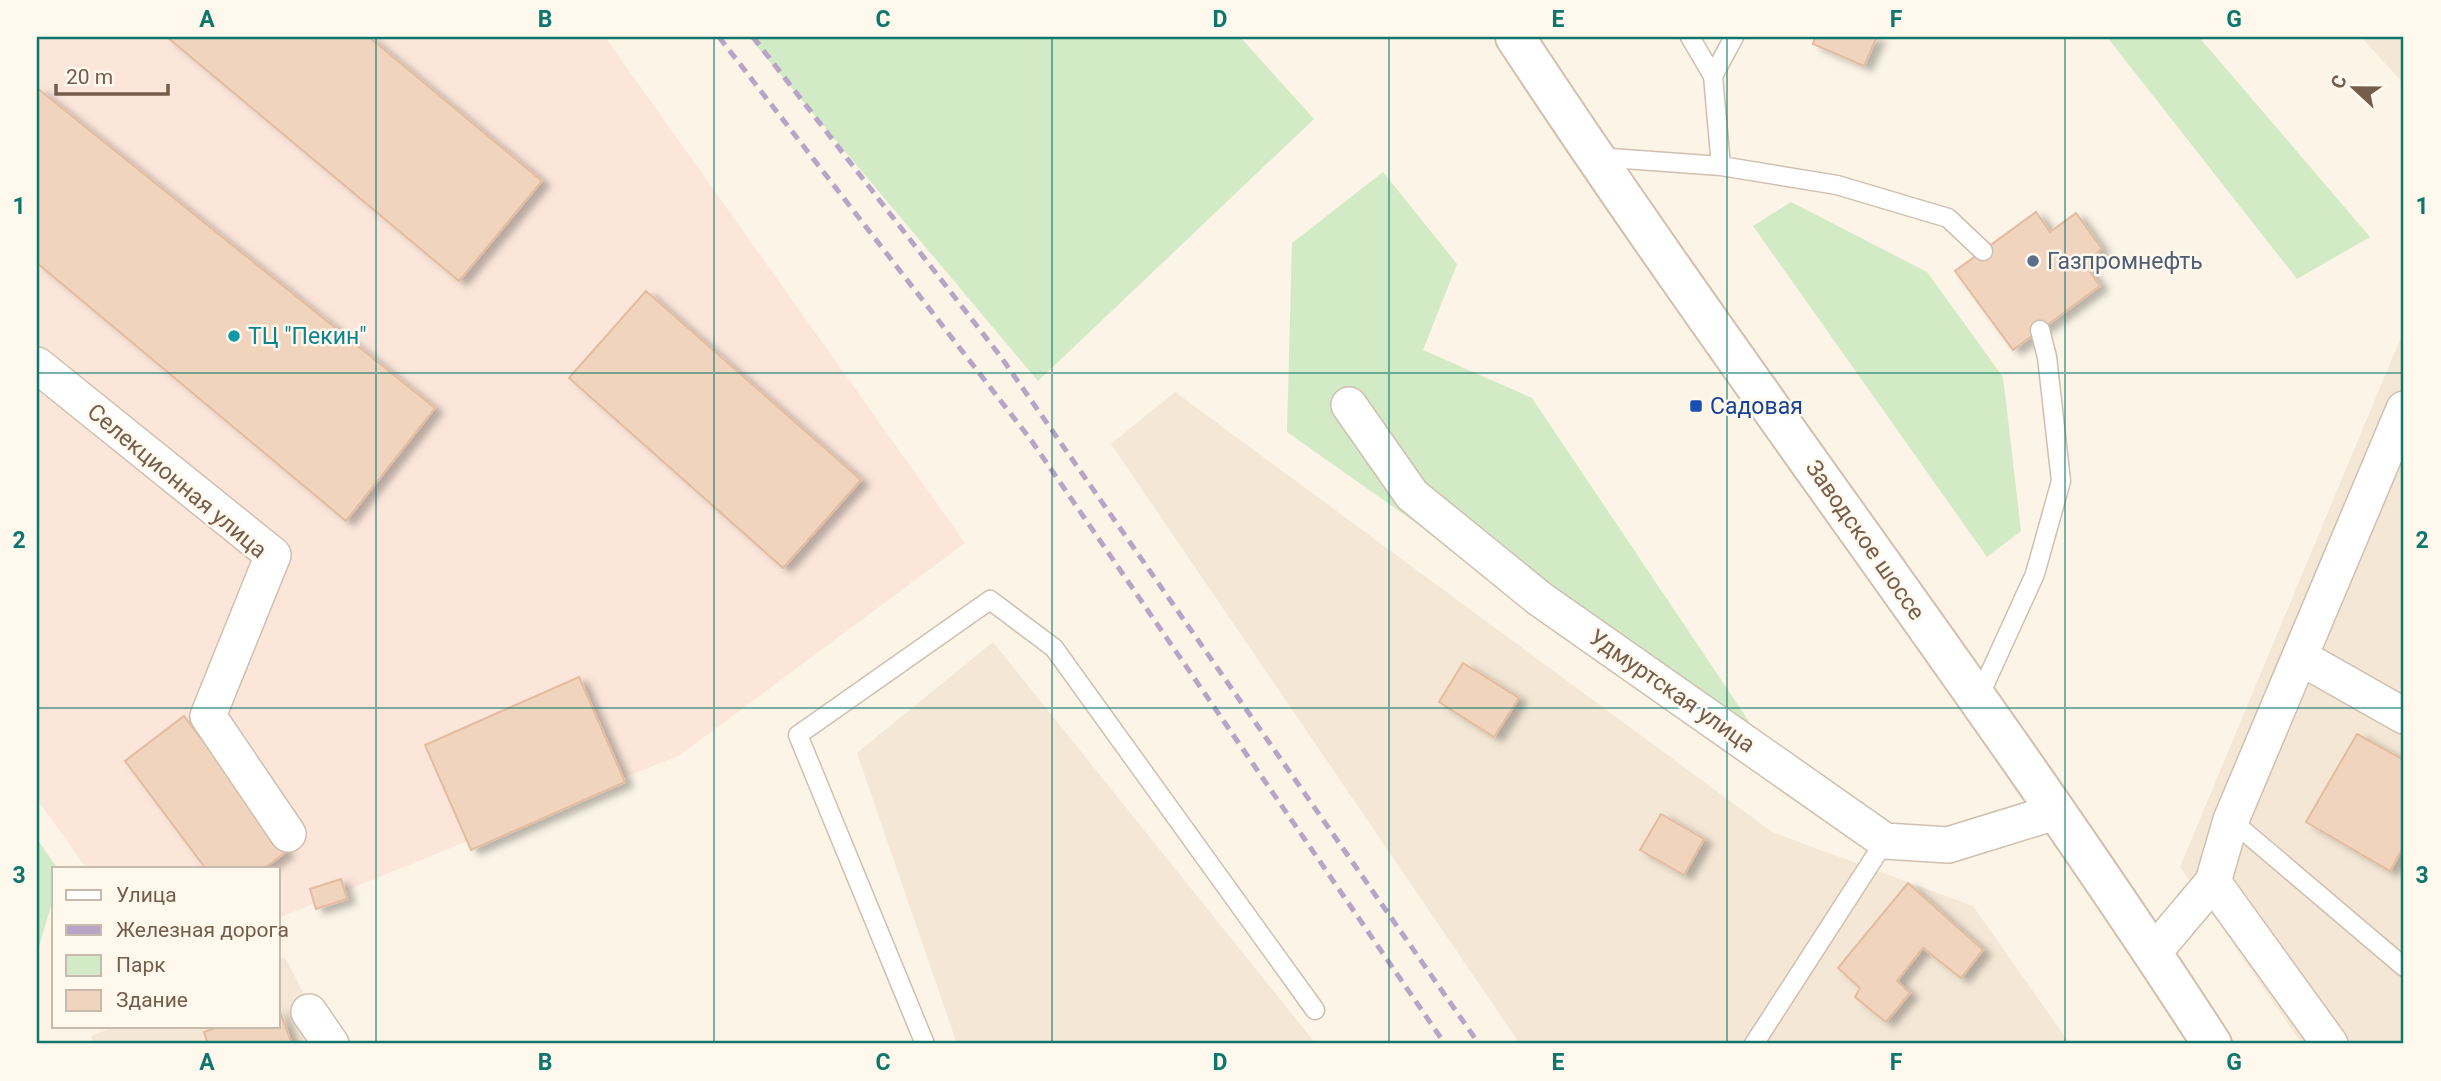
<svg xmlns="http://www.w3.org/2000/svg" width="2441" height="1081" viewBox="0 0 2441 1081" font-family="Roboto,sans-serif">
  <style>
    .residential { fill: #f4e7d5 }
    .commercial { fill: #fce6da }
    .green { fill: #d2eac5 }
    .building { fill: #f1d4be; stroke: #e3bc9f; stroke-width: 2; filter: url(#shadow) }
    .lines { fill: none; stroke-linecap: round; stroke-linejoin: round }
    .lane-casing { stroke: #d0bfaf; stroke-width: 21 }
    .street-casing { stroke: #d0bfaf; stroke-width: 38 }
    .secondary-casing { stroke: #d3bfad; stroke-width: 42 }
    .lane { stroke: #fff; stroke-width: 18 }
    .street { stroke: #fff; stroke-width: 35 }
    .secondary { stroke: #fff; stroke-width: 38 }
    .rail { stroke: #b8a4c6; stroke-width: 5; stroke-dasharray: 10 7; stroke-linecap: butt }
    .grid { fill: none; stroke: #0f766e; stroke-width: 2; stroke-opacity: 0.55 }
    .service-dot { fill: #5c6f8a; stroke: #fff8ed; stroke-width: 2.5 }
    .culture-dot { fill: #0f9aa8; stroke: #fff8ed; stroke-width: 2.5 }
    .transit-dot { fill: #1a4fb4; stroke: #fff8ed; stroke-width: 2.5 }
    .labels { text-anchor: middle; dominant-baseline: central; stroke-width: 5; stroke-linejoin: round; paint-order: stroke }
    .service-label { font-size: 23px; fill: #4e5e75; stroke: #fff8ed; text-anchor: start }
    .culture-label { font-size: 23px; fill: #0d838f; stroke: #fff8ed; text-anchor: start }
    .transit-label { font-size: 23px; fill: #164399; stroke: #fff8ed; text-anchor: start }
    .street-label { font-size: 23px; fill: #755c4b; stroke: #fff8ed }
    .neatline { fill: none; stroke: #0f766e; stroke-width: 2.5 }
    .grid-label { font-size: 23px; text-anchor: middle; font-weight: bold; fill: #0f766e }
  </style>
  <defs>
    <filter id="shadow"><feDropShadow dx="8" dy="4.5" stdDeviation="3.5" flood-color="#0004"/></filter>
  </defs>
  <rect width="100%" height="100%" fill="#fcf4e6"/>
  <!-- residential -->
  <path class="residential" d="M2361 37H2404V84Z
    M2404 330V1044H2302L2180 867Z
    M1175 392 1772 832 1973 906 2070 1044H1520L1111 444Z
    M993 642 1316 1044H957L857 753Z
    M285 957 329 1044H94L91 1036 114 1027H278V960Z"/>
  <!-- commercial -->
  <path class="commercial" d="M37 37H605L965 543 680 755 278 918V869H87L37 799Z"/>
  <!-- green -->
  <path class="green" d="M749 37H1240L1314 119 1038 381Z
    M2107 37H2199L2370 237 2297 279Z
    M1383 172 1457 264 1423 350 1532 398 1795 790 1287 432 1292 243Z
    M1791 202 1927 272 2003 377 2021 531 1987 557 1753 226Z
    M37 839 58 869H54V896L37 953Z"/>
  <!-- building -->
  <path class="building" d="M167 37H369L542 181 459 281Z
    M1815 37H1877L1864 66 1813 44Z
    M37 88 435 408 346 521 37 263Z
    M2036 212 2050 232 2076 213 2102 249 2084 263 2100 286 2013 350 1955 271Z
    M646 291 861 480 783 568 569 378Z
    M1463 663 1519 698 1494 737 1439 702Z
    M579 677 625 782 471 850 425 745Z
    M184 716 286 852 263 869H206L125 761Z
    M2357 734 2404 760V846L2390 871 2306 822Z
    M1661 814 1704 839 1684 875 1640 850Z
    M341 879 347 899 316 909 310 889Z
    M1908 883 1983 950 1961 978 1923 948 1897 981 1910 993 1886 1022 1855 997 1860 988 1838 968Z
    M278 1007 292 1044H208L204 1032 218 1027H278Z"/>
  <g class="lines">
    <defs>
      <path id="lane" d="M1690 37 1713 76 1721 166
        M1713 76 1734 37
        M1597 157 1721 166 1837 185 1948 218 1983 251
        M1978 699 2035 574 2061 481 2047 357 2040 330
        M2231 820 2404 967
        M925 1044 798 735 990 600 1054 648 1315 1010
        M1754 1044 1885 841"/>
      <path id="street" d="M37 365 273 555 208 716 288 834
        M1349 405 1412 495 1540 599 1885 841 1948 845 2055 812
        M2300 657 2404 716
        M2213 882 2330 1044
        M2153 953 2213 882 2231 820 2404 409
        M309 1012 331 1044"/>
      <path id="secondary" d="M1515 37C1739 378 1991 701 2212 1044"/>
    </defs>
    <!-- lane casing -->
    <use href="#lane" class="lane-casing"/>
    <!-- street casing -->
    <use href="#street" class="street-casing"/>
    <!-- secondary casing -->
    <use href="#secondary" class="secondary-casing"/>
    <!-- lane -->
    <use href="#lane" class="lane"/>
    <!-- street -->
    <use href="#street" class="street"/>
    <!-- secondary -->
    <use href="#secondary" class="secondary"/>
    <!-- rail -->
    <path class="rail" d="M719 37 1031 440 1445 1044
      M753 37 1001 357 1479 1044"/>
  </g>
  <!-- grid -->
  <path class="grid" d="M376 37V1044M714 37V1044M1052 37V1044M1389 37V1044M1727 37V1044M2065 37V1044M37 373H2404M37 708H2404"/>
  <!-- markers -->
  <circle class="service-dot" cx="2033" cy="261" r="7"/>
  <circle class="culture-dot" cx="234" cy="336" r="7"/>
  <rect class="transit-dot" x="1689" y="399" width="14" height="14" rx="3.5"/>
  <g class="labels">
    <!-- service labels -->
    <g class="service-label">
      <text x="2047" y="261">Газпромнефть</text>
    </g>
    <!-- culture labels -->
    <g class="culture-label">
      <text x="248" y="336">ТЦ "Пекин"</text>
    </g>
    <!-- transit labels -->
    <g class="transit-label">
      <text x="1710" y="406">Садовая</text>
    </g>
    <!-- street labels -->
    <g class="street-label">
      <text transform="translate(177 481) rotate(40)">Селекционная улица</text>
      <text transform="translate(1865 540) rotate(55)">Заводское шоссе</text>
      <text transform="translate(1672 691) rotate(35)">Удмуртская улица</text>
    </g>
  </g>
  <!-- border -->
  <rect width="2441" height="1081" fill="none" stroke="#fff8ed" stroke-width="77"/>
  <!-- legend -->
  <rect x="52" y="867" width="228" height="161" fill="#fff8ed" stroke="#c8baac" stroke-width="2"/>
  <rect x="66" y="890" width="35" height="10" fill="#ffffff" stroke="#c8baac" stroke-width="2"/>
  <text x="116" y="902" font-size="21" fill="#755c4b">Улица</text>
  <rect x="66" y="925" width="35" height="10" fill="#b8a4c6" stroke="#c8baac" stroke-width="2"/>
  <text x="116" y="937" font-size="21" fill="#755c4b">Железная дорога</text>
  <rect x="66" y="955" width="35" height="21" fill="#d2eac5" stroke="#c8baac" stroke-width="2"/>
  <text x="116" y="972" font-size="21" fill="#755c4b">Парк</text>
  <rect x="66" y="990" width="35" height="21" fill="#f1d4be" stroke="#c8baac" stroke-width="2"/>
  <text x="116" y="1007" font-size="21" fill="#755c4b">Здание</text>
  <!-- north arrow -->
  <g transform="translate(2354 88) rotate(292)" stroke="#fff8ed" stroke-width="5" paint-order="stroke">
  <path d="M0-5L12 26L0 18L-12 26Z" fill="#755c4b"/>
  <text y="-10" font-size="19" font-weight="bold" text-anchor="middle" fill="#755c4b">С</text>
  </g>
  <!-- scale -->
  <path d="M56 84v10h112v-10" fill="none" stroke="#755c4b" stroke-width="3.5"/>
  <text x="66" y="84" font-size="21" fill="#755c4b" stroke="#fff8ed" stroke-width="5" paint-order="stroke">20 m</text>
  <rect x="38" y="38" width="2364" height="1004" class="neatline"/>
  <g class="grid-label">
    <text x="207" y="27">A</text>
    <text x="545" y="27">B</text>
    <text x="883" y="27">C</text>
    <text x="1220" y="27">D</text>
    <text x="1558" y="27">E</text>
    <text x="1896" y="27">F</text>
    <text x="2234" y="27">G</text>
    <text x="19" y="214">1</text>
    <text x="2422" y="214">1</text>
    <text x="19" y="548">2</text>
    <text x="2422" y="548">2</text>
    <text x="19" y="883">3</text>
    <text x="2422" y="883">3</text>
    <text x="207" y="1070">A</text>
    <text x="545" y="1070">B</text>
    <text x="883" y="1070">C</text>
    <text x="1220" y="1070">D</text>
    <text x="1558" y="1070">E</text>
    <text x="1896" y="1070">F</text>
    <text x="2234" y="1070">G</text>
  </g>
</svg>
